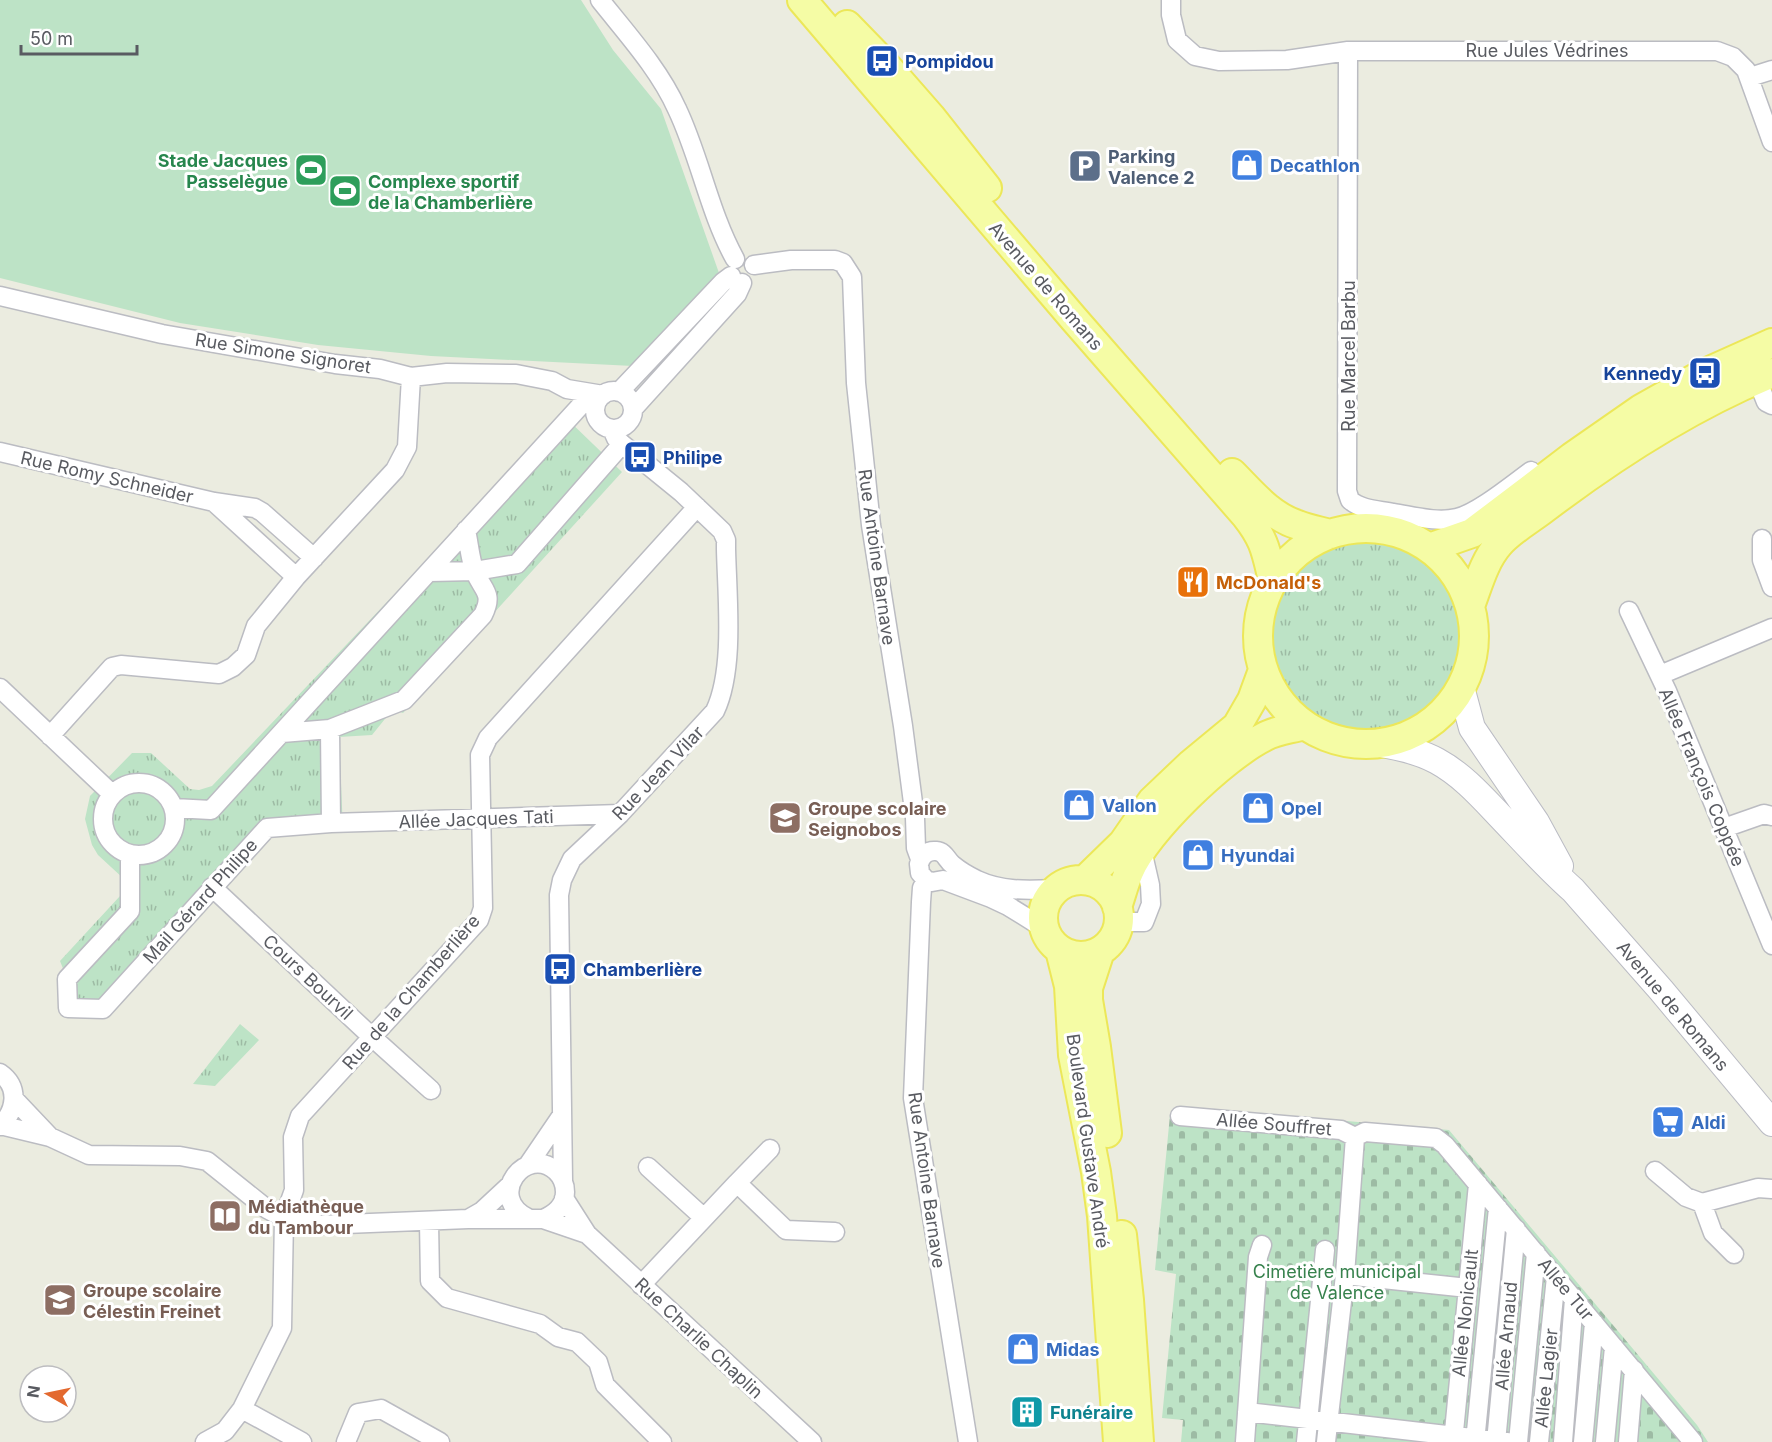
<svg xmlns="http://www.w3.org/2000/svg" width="1772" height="1442" viewBox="0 0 1772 1442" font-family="Inter,sans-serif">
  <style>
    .grass { fill: url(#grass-tufts) }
    .cemetery { fill: url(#cemetery-stones) }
    .pitch { fill: #bde3c6 }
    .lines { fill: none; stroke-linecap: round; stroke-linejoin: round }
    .street-casing { stroke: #bbbcc2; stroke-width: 21 }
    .secondary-casing { stroke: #bbbcc4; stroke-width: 28 }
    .primary-casing { stroke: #ece759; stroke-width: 32 }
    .street { stroke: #fff; stroke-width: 18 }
    .secondary { stroke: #fff; stroke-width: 26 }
    .primary { stroke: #f5fca5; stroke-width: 28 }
    .labels { text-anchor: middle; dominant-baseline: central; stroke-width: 6; stroke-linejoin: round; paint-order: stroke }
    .street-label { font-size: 18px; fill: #595b61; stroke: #fff }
    .transit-label { font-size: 18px; font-weight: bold; fill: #164399; stroke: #fff; text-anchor: start }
    .service-label { font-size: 18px; font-weight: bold; fill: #4e5e75; stroke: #fff; text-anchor: start }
    .leisure-label { font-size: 18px; font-weight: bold; fill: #27864d; stroke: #fff; text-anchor: end }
    .shop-label { font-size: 18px; font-weight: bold; fill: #366cbe; stroke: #fff; text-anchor: start }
    .food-label { font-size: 18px; font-weight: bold; fill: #c56008; stroke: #fff; text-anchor: start }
    .education-label { font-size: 18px; font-weight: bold; fill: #785e54; stroke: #fff; text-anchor: start }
    .park-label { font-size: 18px; fill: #37824d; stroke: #fff }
    .culture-label { font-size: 18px; font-weight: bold; fill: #0d838f; stroke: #fff; text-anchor: start }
  </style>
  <defs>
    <pattern id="grass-tufts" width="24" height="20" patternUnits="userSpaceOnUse" patternTransform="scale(1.5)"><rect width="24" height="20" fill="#bde3c6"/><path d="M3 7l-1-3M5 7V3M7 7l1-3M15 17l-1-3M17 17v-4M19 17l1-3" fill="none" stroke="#9dbba4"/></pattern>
    <pattern id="cemetery-stones" width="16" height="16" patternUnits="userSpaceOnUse" patternTransform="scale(1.5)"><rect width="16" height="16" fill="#bde3c6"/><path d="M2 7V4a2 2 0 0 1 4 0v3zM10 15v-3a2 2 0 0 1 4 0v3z" fill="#9dbba4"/></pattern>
  </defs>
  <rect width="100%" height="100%" fill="#ebece0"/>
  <!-- grass -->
  <path class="grass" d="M564 416 622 472 403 713 393 709 372 735 339 737 343 830 269 834 112 1009 73 1002 72 991 60 961 120 896 124 879 98 855 92 845 85 819 90 796 132 753H151L190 789 199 790 212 786Z
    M1268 638a97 97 0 1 1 194 0a97 97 0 1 1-194 0Z
    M240 1024 259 1040 215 1086 193 1084Z"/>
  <!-- cemetery -->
  <path class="cemetery" d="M1177 1106 1449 1130 1697 1425 1708 1442H1181L1183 1420 1162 1418 1176 1274 1155 1270 1170 1115Z"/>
  <!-- pitch -->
  <path class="pitch" d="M0 0H581L613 50 661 109 719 273 633 366 431 356 318 345 180 323 0 278Z"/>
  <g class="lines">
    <defs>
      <path id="street" d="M600 0C627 34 659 69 677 109 700 157 709 212 735 259
        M1171 0V15L1177 40 1195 56 1219 61 1287 60 1348 51H1717L1733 57 1746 70 1772 142
        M1348 51 1347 491 1350 500C1361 510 1379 510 1393 513 1413 516 1437 523 1457 518 1478 513 1513 484 1531 471
        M1750 77 1772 70
        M754 265 791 260H835L843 263 852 277 856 383 871 525 903 726 915 818 916 848 920 859
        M0 296 162 334 335 364 380 369 411 377 447 373 516 374 552 381 567 389 603 395
        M1757 379 1766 402 1772 405
        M595 410a19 19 0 1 1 38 0a19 19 0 1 1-38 0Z
        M619 392 723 282 731 276
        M633 409 737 294 742 283
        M0 452 214 502 255 508 262 512 314 558
        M214 502 296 577
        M1762 539V560L1772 587
        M429 572 475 571 517 564 622 444
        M1629 611 1667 691 1772 945
        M1660 675 1772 628
        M0 688 112 794
        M282 733 330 729 404 700 483 615C494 593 483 591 475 572 470 560 469 543 466 530
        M50 736 112 667 121 665 219 674 233 667 246 655 256 626 296 577 395 470 407 447 411 377
        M103 819a36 36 0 1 1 72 0a36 36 0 1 1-72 0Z
        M174 808 211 810 582 404
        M331 823 620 814
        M1724 828 1764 814 1772 816
        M130 855V911L67 979 68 1008 103 1009 267 828 331 823 330 729
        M926 880 922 888 921 902 913 1098 968 1442
        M212 887 372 1037 431 1090
        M1119 922H1144L1151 904 1150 885 1142 850
        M1045 929 1008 906 991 898 943 880 932 882 926 880 920 873 919 864C921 856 927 850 936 851 946 852 946 860 953 865 960 871 969 876 977 880 1003 892 1030 890 1057 889
        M0 1073C20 1087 16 1111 0 1126
        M14 1099 50 1137
        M1180 1116 1341 1130 1355 1137 1365 1132 1436 1138 1445 1145 1693 1442
        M0 1125 50 1137 89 1155 180 1156 207 1161 267 1209 284 1218 301 1222 321 1225 468 1219H543C555 1214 565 1206 565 1192 565 1184 562 1177 556 1171 526 1144 485 1197 528 1218
        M528 1165 562 1115
        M648 1167 704 1218
        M1655 1171 1686 1197 1702 1203 1713 1233 1734 1254
        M563 1180 559 895 562 880 572 859 620 814 715 711C735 669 727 596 726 549V540L722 531 681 492 622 444 616 438 612 429
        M737 1183 770 1149
        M564 1198 587 1234 812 1442
        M1702 1203 1758 1188 1772 1189
        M468 1219 482 1211 510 1185
        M543 1219 587 1234
        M429 1221 430 1281 447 1298 540 1324 558 1337 577 1342 598 1362 605 1385 662 1442
        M1345 1275 1468 1288
        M641 1285 737 1183 786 1230 835 1232
        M242 1409 302 1442
        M1247 1412 1507 1442
        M205 1442 225 1431 242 1409 282 1328 284 1218 294 1190 293 1137 300 1116 479 920 483 908 480 755 488 738 697 507
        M346 1442 358 1413 381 1409 440 1442
        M1245 1442 1258 1257 1262 1245
        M1306 1442 1325 1250
        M1326 1442 1345 1275 1355 1137
        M1453 1442 1478 1184
        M1475 1442 1498 1208
        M1496 1442 1516 1229
        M1518 1442 1536 1253
        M1539 1442 1556 1277
        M1563 1442 1574 1299
        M1583 1442 1594 1323
        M1605 1442 1614 1347
        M1628 1442 1634 1370"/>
      <path id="secondary" d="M1461 687 1472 728 1536 822 1560 866
        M1380 744C1400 747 1419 751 1437 761 1461 774 1480 795 1499 815 1523 840 1547 867 1573 890L1661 990 1772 1123"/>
      <path id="primary" d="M802 0 1074 319 1246 516C1265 540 1266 552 1273 580
        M847 25 882 61 931 117 987 188
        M1232 473C1252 493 1270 516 1298 525 1308 529 1319 531 1330 534
        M1258 636a108 108 0 1 1 216 0a108 108 0 1 1-216 0Z
        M1429 548 1472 533 1572 457 1641 409 1705 373 1772 343
        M1470 606C1478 585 1484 561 1499 544 1511 530 1531 519 1545 508 1615 455 1691 406 1772 373
        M1085 880 1123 843 1152 801 1191 764 1237 726 1252 700 1263 670
        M1043 918a38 38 0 1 1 76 0a38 38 0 1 1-76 0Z
        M1117 907C1121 896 1124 883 1129 872 1146 831 1224 757 1264 737 1276 730 1291 729 1304 725
        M1060 950 1069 986 1073 1055 1096 1172 1102 1216 1118 1442
        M1100 951 1088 988V1000L1096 1047 1107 1133
        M1122 1235 1129 1300 1139 1442"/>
    </defs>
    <!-- street casing -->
    <use href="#street" class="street-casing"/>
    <!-- secondary casing -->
    <use href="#secondary" class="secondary-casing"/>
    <!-- primary casing -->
    <use href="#primary" class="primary-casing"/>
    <!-- street -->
    <use href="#street" class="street"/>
    <!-- secondary -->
    <use href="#secondary" class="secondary"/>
    <!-- primary -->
    <use href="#primary" class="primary"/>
  </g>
  <!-- icons -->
  <defs>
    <symbol id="bus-square" viewBox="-11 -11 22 22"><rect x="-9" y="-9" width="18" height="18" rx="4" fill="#1a4fb4" stroke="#fff"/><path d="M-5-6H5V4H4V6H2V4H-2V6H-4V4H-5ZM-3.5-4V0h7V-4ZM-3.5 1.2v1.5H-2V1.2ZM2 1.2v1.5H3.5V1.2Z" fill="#fff"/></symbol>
    <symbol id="shop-square" viewBox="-11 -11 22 22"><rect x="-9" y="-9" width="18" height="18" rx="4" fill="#3f7fe0" stroke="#fff"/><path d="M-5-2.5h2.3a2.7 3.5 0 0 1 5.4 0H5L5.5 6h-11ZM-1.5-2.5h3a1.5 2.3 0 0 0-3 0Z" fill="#fff"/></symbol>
    <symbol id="parking-square" viewBox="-11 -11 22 22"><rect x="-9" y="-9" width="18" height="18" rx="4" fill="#5c6f8a" stroke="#fff"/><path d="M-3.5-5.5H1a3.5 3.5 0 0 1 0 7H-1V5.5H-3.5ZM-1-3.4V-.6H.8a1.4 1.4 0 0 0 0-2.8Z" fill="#fff"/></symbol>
    <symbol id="stadium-square" viewBox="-11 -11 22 22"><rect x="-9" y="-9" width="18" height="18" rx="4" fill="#2e9e5b" stroke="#fff"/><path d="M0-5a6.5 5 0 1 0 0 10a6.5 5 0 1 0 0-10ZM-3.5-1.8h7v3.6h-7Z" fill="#fff"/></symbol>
    <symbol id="restaurant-square" viewBox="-11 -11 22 22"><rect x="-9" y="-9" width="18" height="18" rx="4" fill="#e8710a" stroke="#fff"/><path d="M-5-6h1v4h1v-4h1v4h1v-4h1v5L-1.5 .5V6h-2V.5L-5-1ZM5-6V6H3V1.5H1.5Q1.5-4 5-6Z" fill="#fff"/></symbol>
    <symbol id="school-square" viewBox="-11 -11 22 22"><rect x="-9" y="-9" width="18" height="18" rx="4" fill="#8d6e63" stroke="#fff"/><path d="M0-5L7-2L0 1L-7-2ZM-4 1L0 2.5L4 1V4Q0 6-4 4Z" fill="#fff"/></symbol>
    <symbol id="supermarket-square" viewBox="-11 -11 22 22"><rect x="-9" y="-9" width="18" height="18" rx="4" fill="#3f7fe0" stroke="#fff"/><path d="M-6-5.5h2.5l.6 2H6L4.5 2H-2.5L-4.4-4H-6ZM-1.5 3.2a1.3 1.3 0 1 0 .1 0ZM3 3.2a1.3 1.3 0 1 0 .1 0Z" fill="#fff"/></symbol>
    <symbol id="library-square" viewBox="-11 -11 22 22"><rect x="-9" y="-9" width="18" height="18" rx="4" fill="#8d6e63" stroke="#fff"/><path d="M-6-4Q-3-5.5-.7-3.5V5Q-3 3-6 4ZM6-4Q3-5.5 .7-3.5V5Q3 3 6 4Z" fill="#fff"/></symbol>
    <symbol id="building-square" viewBox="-11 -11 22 22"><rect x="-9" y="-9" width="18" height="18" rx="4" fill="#0f9aa8" stroke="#fff"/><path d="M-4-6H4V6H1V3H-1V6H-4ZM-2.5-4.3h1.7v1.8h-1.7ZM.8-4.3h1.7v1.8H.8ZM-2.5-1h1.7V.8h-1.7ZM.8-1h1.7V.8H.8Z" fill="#fff"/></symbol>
  </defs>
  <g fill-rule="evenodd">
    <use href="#bus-square" x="863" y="42" width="38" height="38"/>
    <use href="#shop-square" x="1228" y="146" width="38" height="38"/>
    <use href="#parking-square" x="1066" y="147" width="38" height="38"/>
    <use href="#stadium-square" x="292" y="151" width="38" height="38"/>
    <use href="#stadium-square" x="326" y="172" width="38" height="38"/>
    <use href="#bus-square" x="1686" y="354" width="38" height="38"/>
    <use href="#bus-square" x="621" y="438" width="38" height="38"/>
    <use href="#restaurant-square" x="1174" y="563" width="38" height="38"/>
    <use href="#shop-square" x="1060" y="786" width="38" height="38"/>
    <use href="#shop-square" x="1239" y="789" width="38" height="38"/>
    <use href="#school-square" x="766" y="799" width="38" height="38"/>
    <use href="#shop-square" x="1179" y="836" width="38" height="38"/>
    <use href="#bus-square" x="541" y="950" width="38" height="38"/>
    <use href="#supermarket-square" x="1649" y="1103" width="38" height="38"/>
    <use href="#library-square" x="206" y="1197" width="38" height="38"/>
    <use href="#school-square" x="41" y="1281" width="38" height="38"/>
    <use href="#shop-square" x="1004" y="1330" width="38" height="38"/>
    <use href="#building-square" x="1008" y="1393" width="38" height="38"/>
  </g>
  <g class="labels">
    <!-- street labels -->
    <g class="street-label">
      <text x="1547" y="50">Rue Jules Védrines</text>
      <text transform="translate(1046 286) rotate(49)">Avenue de Romans</text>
      <text transform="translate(283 353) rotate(9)">Rue Simone Signoret</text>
      <text transform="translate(1348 356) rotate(-90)">Rue Marcel Barbu</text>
      <text transform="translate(107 477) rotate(13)">Rue Romy Schneider</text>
      <text transform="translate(877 557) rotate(82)">Rue Antoine Barnave</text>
      <text transform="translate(658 773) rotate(-46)">Rue Jean Vilar</text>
      <text transform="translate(1702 777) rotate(67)">Allée François Coppée</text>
      <text transform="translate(476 819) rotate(-2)">Allée Jacques Tati</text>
      <text transform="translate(200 901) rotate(-48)">Mail Gérard Philipe</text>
      <text transform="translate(308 977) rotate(43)">Cours Bourvil</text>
      <text transform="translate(411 992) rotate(-49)">Rue de la Chamberlière</text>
      <text transform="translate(1673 1006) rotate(50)">Avenue de Romans</text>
      <text transform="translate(1274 1124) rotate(5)">Allée Souffret</text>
      <text transform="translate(1088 1141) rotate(82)">Boulevard Gustave André</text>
      <text transform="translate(927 1180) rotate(82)">Rue Antoine Barnave</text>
      <text transform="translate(1566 1289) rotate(50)">Allée Tur</text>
      <text transform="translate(1465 1313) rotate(-84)">Allée Nonicault</text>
      <text transform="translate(1506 1336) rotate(-85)">Allée Arnaud</text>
      <text transform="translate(699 1338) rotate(43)">Rue Charlie Chaplin</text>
      <text transform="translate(1546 1378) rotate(-84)">Allée Lagier</text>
    </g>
    <!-- transit labels -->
    <g class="transit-label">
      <text x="905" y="61">Pompidou</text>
      <text x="1682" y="373" text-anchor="end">Kennedy</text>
      <text x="663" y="457">Philipe</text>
      <text x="583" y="969">Chamberlière</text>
    </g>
    <!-- service labels -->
    <g class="service-label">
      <text x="1108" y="156">Parking<tspan x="1108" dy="21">Valence 2</tspan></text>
    </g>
    <!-- leisure labels -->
    <g class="leisure-label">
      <text x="288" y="160">Stade Jacques<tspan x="288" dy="21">Passelègue</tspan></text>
      <text x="368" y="181" text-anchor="start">Complexe sportif<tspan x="368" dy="21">de la Chamberlière</tspan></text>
    </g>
    <!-- shop labels -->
    <g class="shop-label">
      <text x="1270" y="165">Decathlon</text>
      <text x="1102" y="805">Vallon</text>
      <text x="1281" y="808">Opel</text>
      <text x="1221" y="855">Hyundai</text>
      <text x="1691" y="1122">Aldi</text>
      <text x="1046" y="1349">Midas</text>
    </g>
    <!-- food labels -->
    <g class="food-label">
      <text x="1216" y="582">McDonald's</text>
    </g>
    <!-- education labels -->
    <g class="education-label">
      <text x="808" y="808">Groupe scolaire<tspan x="808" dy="21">Seignobos</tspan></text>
      <text x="248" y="1206">Médiathèque<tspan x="248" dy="21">du Tambour</tspan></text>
      <text x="83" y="1290">Groupe scolaire<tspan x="83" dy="21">Célestin Freinet</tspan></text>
    </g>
    <!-- park labels -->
    <g class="park-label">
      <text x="1337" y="1271">Cimetière municipal<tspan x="1337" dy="21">de Valence</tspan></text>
    </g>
    <!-- culture labels -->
    <g class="culture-label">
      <text x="1050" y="1412">Funéraire</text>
    </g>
  </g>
  <!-- north arrow -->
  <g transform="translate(48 1394) rotate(279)"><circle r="28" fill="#ffffff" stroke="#bdbdc0" stroke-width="1.5"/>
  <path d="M0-4.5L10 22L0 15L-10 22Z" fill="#e3692f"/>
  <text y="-9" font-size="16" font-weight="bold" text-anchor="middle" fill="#595b61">N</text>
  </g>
  <!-- scale -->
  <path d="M21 45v9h116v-9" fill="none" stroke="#595b61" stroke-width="3"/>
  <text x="30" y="45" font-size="18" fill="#595b61" stroke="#ffffff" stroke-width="4.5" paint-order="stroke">50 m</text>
</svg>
